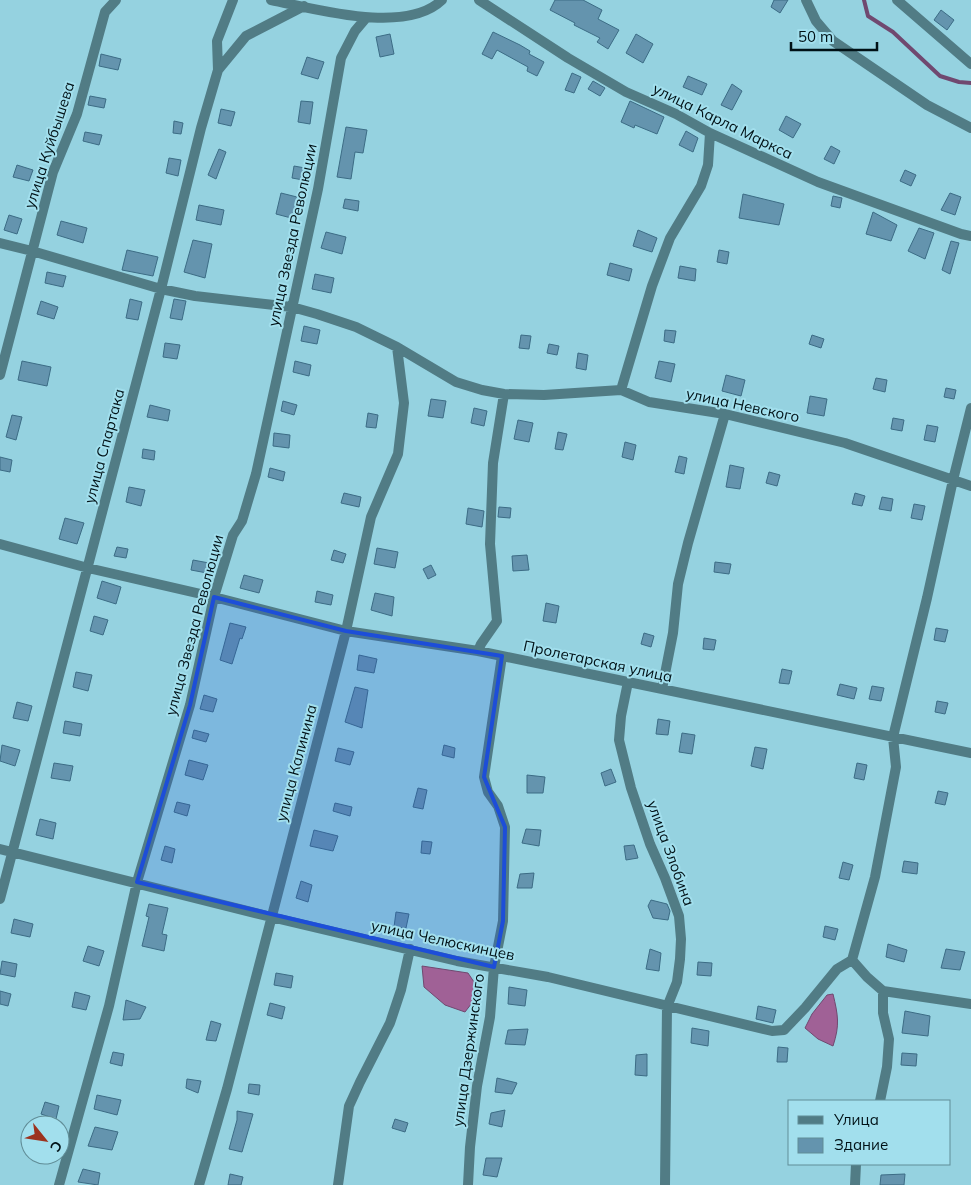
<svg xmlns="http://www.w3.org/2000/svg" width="971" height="1185" viewBox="0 0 971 1185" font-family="Mulish,sans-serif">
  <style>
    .water { fill: #a06196; stroke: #704970 }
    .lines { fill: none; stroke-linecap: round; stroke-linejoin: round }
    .stream { stroke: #704970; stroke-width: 4 }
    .building { fill: #6494ae; stroke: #3c6c85 }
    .minor { stroke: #517c85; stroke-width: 10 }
    .marked { fill: #1d4ed8; fill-opacity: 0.2; stroke: #1d4ed8; stroke-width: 4; stroke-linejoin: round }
    .labels { text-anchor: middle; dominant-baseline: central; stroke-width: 4; stroke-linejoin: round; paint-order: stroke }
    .street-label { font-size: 15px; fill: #001116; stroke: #a2dfed }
  </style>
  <rect width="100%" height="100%" fill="#95d2e0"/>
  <!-- water -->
  <path class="water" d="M422 966 468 973 476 985 478 995 465 1012 445 1005 424 987Z
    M833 994C838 1015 840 1025 833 1046L818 1039 805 1028 812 1014 827 995Z"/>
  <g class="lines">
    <!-- stream -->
    <path class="stream" d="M864 0 868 16 893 32 940 76 959 82 971 83"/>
  </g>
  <!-- building -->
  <path class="building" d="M555 0H583L602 10 598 19 619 30 608 49 597 42 600 38 574 25 575 23 550 10Z
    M774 0H788L780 13 771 7Z
    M941 10 954 20 947 30 934 20Z
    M493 32 520 45 530 51 529 54 544 62 537 76 527 71 528 67 497 50 492 59 482 54Z
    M390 34 394 54 380 57 376 37Z
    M636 34 653 44 643 63 626 53Z
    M101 54 121 59 118 70 99 66Z
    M307 57 324 62 318 79 301 74Z
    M572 73 581 77 574 93 565 90Z
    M688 76 707 84 702 95 683 87Z
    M593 81 605 88 600 96 588 89Z
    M732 84 742 91 732 110 721 105Z
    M90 96 106 99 104 108 88 105Z
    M301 101 313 102 310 124 298 122Z
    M630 101 664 117 657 134 635 125 634 128 621 122Z
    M221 109 235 112 231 126 218 123Z
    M786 116 801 124 793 138 779 130Z
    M174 121 183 123 181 134 173 133Z
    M346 127 367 130 363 153 355 152 351 179 337 177Z
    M686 131 698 138 693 152 679 145Z
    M85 132 102 135 99 145 83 141Z
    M831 146 840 151 834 164 824 159Z
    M219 149 226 152 216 179 208 175Z
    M169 158 181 160 178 176 166 173Z
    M17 165 33 170 29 181 13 177Z
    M294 166 305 168 303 180 292 178Z
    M905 170 916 175 911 186 900 181Z
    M281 193 301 198 295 219 276 214Z
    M950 193 961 197 955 215 941 210Z
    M743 194 784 204 779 225 739 218Z
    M833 196 842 198 840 208 831 206Z
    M345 199 359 201 358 211 343 208Z
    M199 205 224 210 221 225 196 220Z
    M873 212 897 225 891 241 866 234Z
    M9 215 22 219 17 234 4 230Z
    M61 221 87 228 83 243 57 235Z
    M919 228 934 233 925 259 908 251Z
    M638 230 657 238 652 252 633 246Z
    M326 232 346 237 342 254 321 248Z
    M193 240 212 244 205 278 184 272Z
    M951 241 959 243 950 274 942 270Z
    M127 250 158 257 153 276 122 270Z
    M719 250 729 252 727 264 717 262Z
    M610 263 632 269 629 281 607 275Z
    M680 266 696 269 695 281 678 278Z
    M47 272 66 276 63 287 45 283Z
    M315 274 334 278 331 293 312 289Z
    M130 299 142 302 138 320 126 318Z
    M174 299 186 301 182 320 170 318Z
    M41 301 58 307 54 319 37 314Z
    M304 326 320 330 317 344 301 341Z
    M665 330 676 331 674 343 664 341Z
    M521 335 531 336 529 349 519 348Z
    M812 335 824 339 821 348 809 344Z
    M165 343 180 345 177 359 163 357Z
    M549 344 559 346 557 355 547 353Z
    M578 353 588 355 586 370 576 368Z
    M22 361 51 367 47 386 18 380Z
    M295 361 311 365 309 376 293 372Z
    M659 361 675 364 671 382 655 378Z
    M726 375 745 380 741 396 722 391Z
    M876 378 887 380 885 392 873 389Z
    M946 388 956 390 954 399 944 397Z
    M810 396 827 399 824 416 807 413Z
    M431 399 446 401 443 418 428 416Z
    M283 401 297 405 294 415 281 411Z
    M150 405 170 410 168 421 147 417Z
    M474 408 487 411 484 426 471 423Z
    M368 413 378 415 376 428 366 427Z
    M12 415 22 417 16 440 6 437Z
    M893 418 904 420 902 431 891 429Z
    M518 420 533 423 529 442 514 439Z
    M927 425 938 427 935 442 924 440Z
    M558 432 567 434 563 450 555 449Z
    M274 433 290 435 289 448 273 446Z
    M625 442 636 445 633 460 622 457Z
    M143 449 155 451 154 460 142 458Z
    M679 456 687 458 684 474 675 472Z
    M0 457 12 460 10 472 0 470Z
    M730 465 744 468 740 489 726 487Z
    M270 468 285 472 283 481 268 477Z
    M769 472 780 475 777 486 766 483Z
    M129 487 145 490 141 506 126 502Z
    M344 493 361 497 359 507 341 503Z
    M855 493 865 496 862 506 852 504Z
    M882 497 893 499 891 511 879 509Z
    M914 504 925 506 922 520 911 518Z
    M499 507 511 508 510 518 498 517Z
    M468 508 484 511 482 527 466 524Z
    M65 518 84 523 77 544 59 539Z
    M117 547 128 549 126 558 114 556Z
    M377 548 398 552 395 568 374 564Z
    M334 550 346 554 343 563 331 560Z
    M527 555 529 570 513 571 512 556Z
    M193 560 209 563 207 573 191 570Z
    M715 562 731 564 729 574 714 572Z
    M431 565 436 575 428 579 423 569Z
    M244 575 263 580 259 593 240 588Z
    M102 581 121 587 116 604 97 598Z
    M317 591 333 595 331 605 315 602Z
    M375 593 394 597 392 616 371 610Z
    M546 603 559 606 556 623 543 621Z
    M94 616 108 620 103 635 90 631Z
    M230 623 246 627 242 639 240 638 232 664 220 660Z
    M936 628 948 630 945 642 934 640Z
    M644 633 654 636 651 647 641 644Z
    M704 638 716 640 714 650 703 649Z
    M359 655 377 659 374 673 357 670Z
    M782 669 792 671 789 684 779 683Z
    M76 672 92 675 88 691 73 687Z
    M840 684 857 688 854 699 837 695Z
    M872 686 884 688 881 701 869 699Z
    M355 687 368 690 362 728 345 722Z
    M204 695 217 699 213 712 200 709Z
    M937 701 948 703 945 714 935 712Z
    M17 702 32 706 28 721 13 718Z
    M658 719 670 721 668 735 656 734Z
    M65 721 82 724 80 736 63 733Z
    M194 730 209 734 206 742 192 738Z
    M682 733 695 735 692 754 679 752Z
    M2 745 20 750 15 766 0 761Z
    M444 745 455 748 454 758 442 755Z
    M755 747 767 749 763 769 751 766Z
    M338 748 354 752 350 765 335 761Z
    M189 760 208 765 203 780 185 775Z
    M54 763 73 766 70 781 51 778Z
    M857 763 867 765 864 780 854 778Z
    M611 769 616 782 605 786 601 773Z
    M527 775 545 777 543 793H527Z
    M418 788 427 790 423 809 413 807Z
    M938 791 948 793 945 805 935 803Z
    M177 802 190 805 187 816 174 812Z
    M335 803 352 807 350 816 333 811Z
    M40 819 56 823 53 839 36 835Z
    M526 829 541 830 539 846 522 843Z
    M314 830 338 836 333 851 310 846Z
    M422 841 432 842 430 854 421 853Z
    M634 845 638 858 626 860 624 846Z
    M165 846 175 849 172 863 161 860Z
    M904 861 918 863 917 874 902 872Z
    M843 862 853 865 849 880 839 878Z
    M534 873 532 888H517L520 874Z
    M301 881 312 885 308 902 296 898Z
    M651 900 667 904 670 911 668 920 653 918 648 906Z
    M149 904 168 908 162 934 167 935 164 951 142 946 149 917 146 916Z
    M396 912 409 914 406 928 394 927Z
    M14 919 33 924 30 937 11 933Z
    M825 926 838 929 835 940 823 937Z
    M888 944 907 950 904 962 886 957Z
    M88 946 104 951 99 966 83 961Z
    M650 949 661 953 659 971 646 969Z
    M946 949 965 952 960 970 941 968Z
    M2 961 17 964 15 977 0 974Z
    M698 962 712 963 711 976 697 975Z
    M276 973 293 976 291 988 274 985Z
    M509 987 527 990 525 1006 508 1004Z
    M0 991 11 994 8 1006 0 1004Z
    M75 992 90 996 86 1010 72 1007Z
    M126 1000 146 1007 140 1019 123 1020Z
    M270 1003 285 1007 282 1019 267 1015Z
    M758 1006 776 1010 773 1023 756 1019Z
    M905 1011 930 1016 928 1036 902 1033Z
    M211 1021 221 1024 216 1041 206 1040Z
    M692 1028 709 1031 708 1046 691 1043Z
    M528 1029 525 1045 505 1044 508 1030Z
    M778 1047 788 1048 787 1062H777Z
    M113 1052 124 1054 122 1066 110 1063Z
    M902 1053 917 1054 916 1066 901 1065Z
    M647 1054V1076L635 1075 636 1055Z
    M497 1078 517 1083 512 1094 495 1092Z
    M187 1079 201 1081 198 1093 186 1088Z
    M249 1084 260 1085 259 1095 248 1093Z
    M97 1095 121 1100 117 1115 94 1109Z
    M45 1102 59 1106 56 1119 41 1114Z
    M505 1110 502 1127 489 1124 491 1113Z
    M237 1111 253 1114 242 1152 229 1149 237 1120Z
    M395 1119 408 1123 405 1132 392 1128Z
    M95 1127 118 1132 112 1150 88 1146Z
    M486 1158H502L497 1177 483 1175Z
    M83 1169 100 1173 98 1185 78 1182Z
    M230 1174 243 1177 241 1185H228Z
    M905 1174 904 1185H880L881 1175Z"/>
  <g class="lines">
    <!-- minor -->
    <path class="minor" d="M271 0C316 9 406 35 442 0
      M479 0 568 58 626 92 676 114 710 133 818 182 961 234 971 236
      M806 0 816 21 833 41 927 105 971 128
      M897 0 971 64
      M218 70 246 36 304 6
      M0 243 32 251 161 289 195 296 292 307 317 314 356 327 397 347 456 382 482 390 504 394 544 395 621 390 649 402 725 414 845 443 971 486
      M0 375 53 172 77 114 105 12 116 0
      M621 390 652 286 670 238 701 186 708 165 710 133
      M0 544 88 568 214 597 346 631 478 651 971 753
      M478 651 481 644 497 621 490 544 493 463 504 394
      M628 682 621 716 619 740 631 788 650 844 665 878 679 916 681 939 680 959 677 982 667 1007 665 1185
      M662 689 673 633 678 584 688 543 725 414
      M0 849 271 917 457 961 548 977 772 1031 784 1030 805 1008 837 969 852 960
      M0 899 161 289 201 128 218 70 217 41 233 0
      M852 960 875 877 896 767 893 737 927 598 953 480 971 408
      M852 960 867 977 883 991 971 1004
      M880 1101 887 1067 889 1039 883 1013V991
      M59 1185 109 1006 137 882 190 705 214 597 233 535 242 521 256 474 318 189 341 58 355 31 366 18
      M199 1185 227 1089 346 631 371 517 398 454 404 403 397 347
      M338 1185 349 1106 360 1082 390 1023 401 990 410 949
      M468 1185 470 1147 477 1086 490 1017 494 967 503 921 505 827 498 806 488 792 484 777 502 656
      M855 1185 856 1164"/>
  </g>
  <!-- marked area -->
  <path class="marked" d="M214 597 346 631 502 656 484 777 505 827 503 921 494 967 137 882 190 705Z"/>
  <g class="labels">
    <!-- street labels -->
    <g class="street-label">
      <text transform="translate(723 121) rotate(26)">улица Карла Маркса</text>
      <text transform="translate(49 145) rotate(-72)">улица Куйбышева</text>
      <text transform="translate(292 235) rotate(-78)">улица Звезда Революции</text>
      <text transform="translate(743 405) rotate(12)">улица Невского</text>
      <text transform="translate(104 446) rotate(-75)">улица Спартака</text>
      <text transform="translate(194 625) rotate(-75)">улица Звезда Революции</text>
      <text transform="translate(598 661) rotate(12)">Пролетарская улица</text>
      <text transform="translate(296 763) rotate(-75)">улица Калинина</text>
      <text transform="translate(671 853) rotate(70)">улица Злобина</text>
      <text transform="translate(443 940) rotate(12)">улица Челюскинцев</text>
      <text transform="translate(468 1050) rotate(-82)">улица Дзержинского</text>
    </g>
  </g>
  <!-- legend -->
  <rect x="788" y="1100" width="162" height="65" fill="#a2dfed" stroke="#618d97"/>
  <rect x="798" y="1116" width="25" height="8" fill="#517c85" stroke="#618d97"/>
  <text x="834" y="1125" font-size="15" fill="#001116">Улица</text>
  <rect x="798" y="1138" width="25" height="15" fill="#6494ae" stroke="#618d97"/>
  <text x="834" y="1150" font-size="15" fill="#001116">Здание</text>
  <!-- north arrow -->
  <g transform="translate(45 1140) rotate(120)"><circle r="24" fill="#a2dfed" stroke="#618d97"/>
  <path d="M0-4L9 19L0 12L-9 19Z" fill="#9c331f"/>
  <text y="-8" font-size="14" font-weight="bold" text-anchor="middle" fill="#001116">С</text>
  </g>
  <!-- scale -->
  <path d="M791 42v8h86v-8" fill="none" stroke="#001116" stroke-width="2.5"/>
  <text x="798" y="42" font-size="15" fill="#001116" stroke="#a2dfed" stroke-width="4" paint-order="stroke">50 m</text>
</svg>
